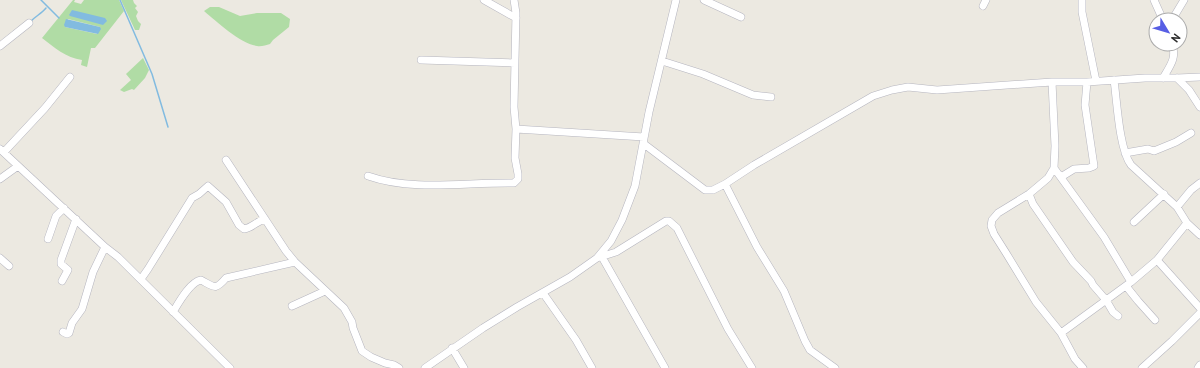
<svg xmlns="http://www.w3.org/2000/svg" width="1200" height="368" viewBox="0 0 1200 368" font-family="'PT Sans',sans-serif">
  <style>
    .green { fill: #b0dca5; fill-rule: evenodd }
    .water { fill: #82bbe0 }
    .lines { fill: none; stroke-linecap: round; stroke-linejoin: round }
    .stream { stroke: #82bbe0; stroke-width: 1.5 }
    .minor-casing { stroke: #b5b5bf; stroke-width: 8 }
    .minor { stroke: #fff; stroke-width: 7 }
  </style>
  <rect width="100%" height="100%" fill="#ece9e1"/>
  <!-- green -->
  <path class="green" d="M73 0H75L74 2 81 4 84 0H119L124 11 95 48H91L87 67 81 65 82 60C66 58 54 47 42 38ZM68 19 100 27 97 34 65 27Z
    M121 0H133L134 3 137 6 135 8 138 12 136 16 138 21 141 24 139 30H135Z
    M210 7H219L240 16 257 13H281L290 19 289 27 273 40 270 44C266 45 261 47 257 46 241 44 217 22 204 11Z
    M143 58 149 70 145 78 134 90 132 89 124 92 120 90 131 80 126 74Z"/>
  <!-- water -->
  <path class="water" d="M72 10 105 18 107 21 103 25 70 16 69 15Z
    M66 19 100 27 101 29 98 34 65 27 64 25Z"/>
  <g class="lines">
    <!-- stream -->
    <path class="stream" d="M41 0 59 18
      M120 0 152 74 168 127
      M31 21C36 16 42 13 46 8"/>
    <defs>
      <path id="minor" d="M484 0 516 18
        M514 0 516 13 514 107 516 129 644 137
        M704 0 741 17
        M1082 0V12L1096 81
        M1154 0 1163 20
        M983 6 986 0
        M1172 20 1184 0
        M0 46 29 23
        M421 60 515 63
        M662 61 703 74 753 95 771 97
        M1163 78C1170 66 1177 58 1172 44
        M1177 78 1189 90 1200 107
        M1114 80C1117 101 1119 149 1131 165L1177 207 1187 223 1200 235
        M1052 82 1055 146 1054 168 1048 178 1029 194 998 213 992 220 991 226 994 234 1006 253 1036 302 1061 333 1075 359 1083 368
        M644 144 705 190H713L725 184 754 165 873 96 892 90 908 87 937 90 1052 82H1087L1145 78H1177L1200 77
        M0 149 105 247 118 257 230 368
        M4 152 45 108 70 77
        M1125 153 1148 149 1154 151 1176 142 1191 133
        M226 160 286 251 295 262 344 308 352 322 353 328 362 351 371 357 385 363 394 365 399 368
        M1054 168 1104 237 1131 282
        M368 176C414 192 466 182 514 183L518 179V174L515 158 516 129
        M1061 177 1074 169 1089 168 1094 166 1085 105 1087 82
        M0 179 18 166
        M725 184 757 247 784 291 805 341 810 350 835 368
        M1029 194 1033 204 1073 262 1091 281 1093 285 1106 300 1113 312 1118 316
        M1177 207 1191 190 1200 183
        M1134 222 1164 194
        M48 239 56 216 64 208
        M602 257 665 368
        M0 258 9 266
        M597 258 616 252 666 221H669L677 228 728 329 752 368
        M1157 260 1200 308
        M141 279 148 269 192 198 199 194 208 186 226 202 239 225 244 229C252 228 257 221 265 219
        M62 281 68 270 61 264V260L76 219
        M1126 286 1138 301 1155 320
        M543 293 576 340 592 368
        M292 306 325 291
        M173 312C179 302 190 282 201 280 214 287 215 291 226 278L295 262
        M63 332 67 334 69 333 72 323 82 309 93 272 105 247
        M1061 333 1131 282 1157 260 1187 223
        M452 348 464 368
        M425 368 483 328 517 307 570 277 597 258 611 241 622 220 635 186 649 112 676 0
        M1142 368 1172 341 1200 313
        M1198 368 1200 365"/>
    </defs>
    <!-- minor casing -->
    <use href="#minor" class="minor-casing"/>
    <!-- minor -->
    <use href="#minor" class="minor"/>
  </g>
  <!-- north arrow -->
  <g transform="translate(1168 32) rotate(128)"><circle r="19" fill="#ffffff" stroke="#ababab"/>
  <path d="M0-3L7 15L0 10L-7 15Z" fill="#575ee4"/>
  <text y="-6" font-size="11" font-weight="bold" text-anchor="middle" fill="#2d2d2d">N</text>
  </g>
</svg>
